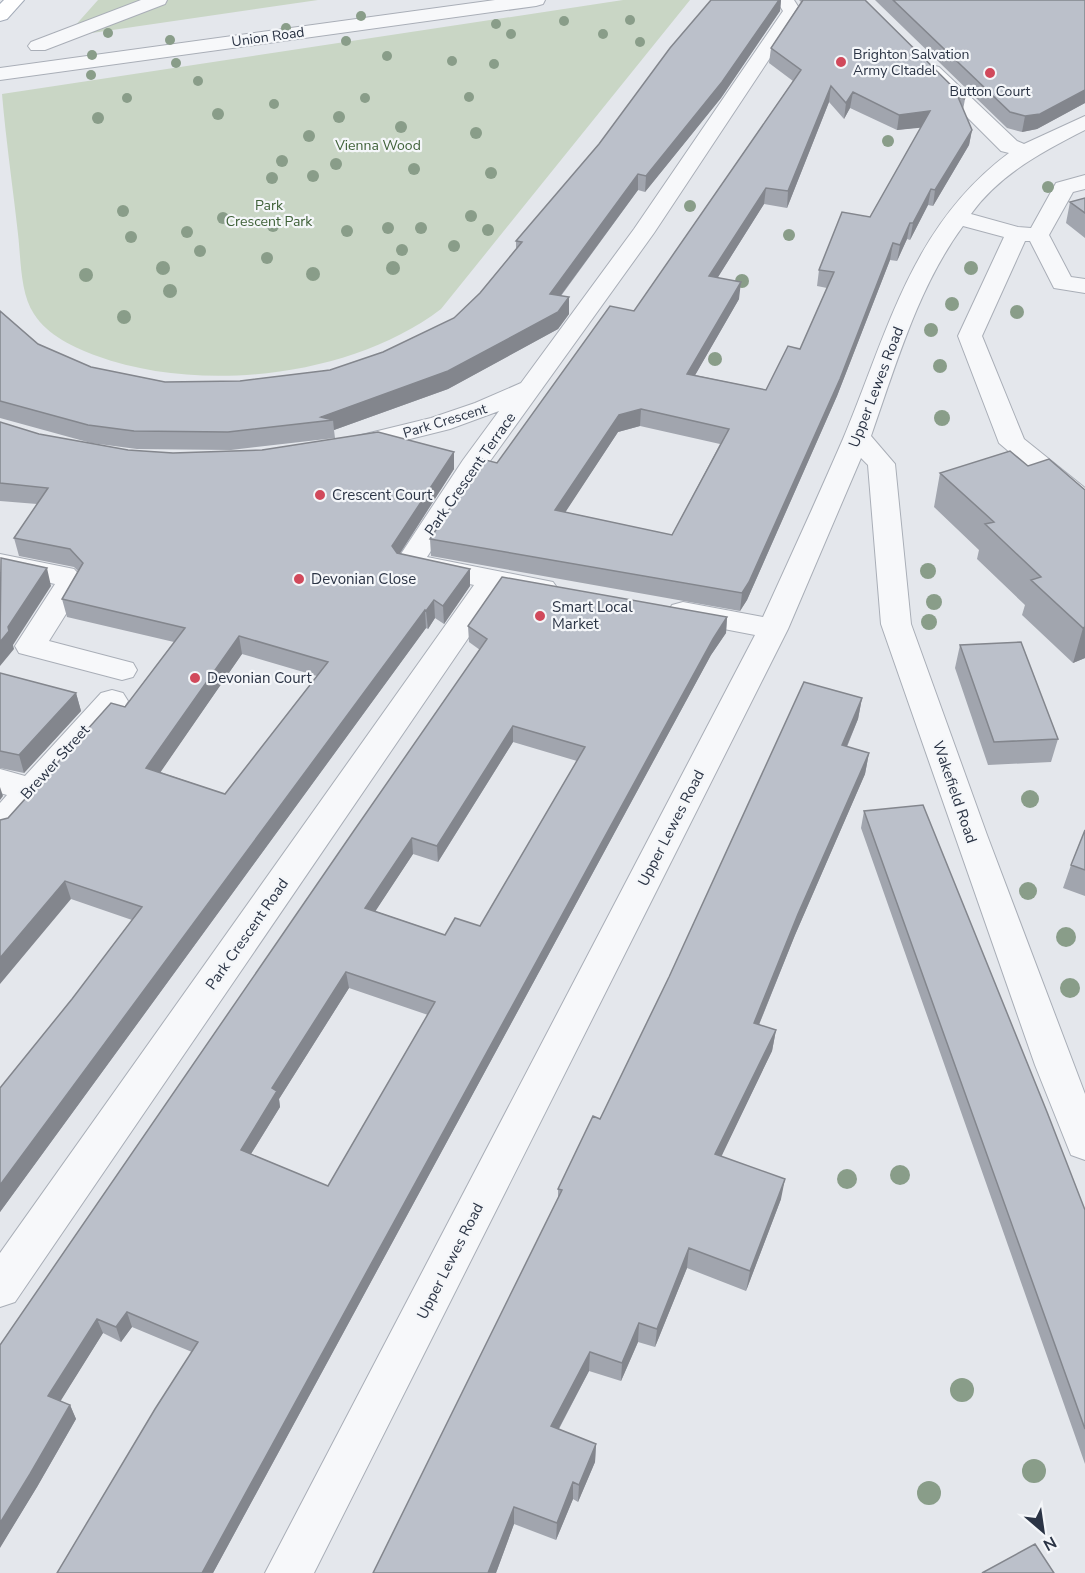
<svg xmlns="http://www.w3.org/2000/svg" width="1085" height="1573" viewBox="0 0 1085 1573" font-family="'Nunito Sans',sans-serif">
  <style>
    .green { fill: #c9d6c5 }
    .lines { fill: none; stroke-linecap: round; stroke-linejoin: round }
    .minor-casing { stroke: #a9aeb7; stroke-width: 2 }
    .major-casing { stroke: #a3abb8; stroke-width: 2 }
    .minor { fill: #f7f8fa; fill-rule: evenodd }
    .major { fill: #fff; fill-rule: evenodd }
    .tree { fill: #899d89 }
    .wall { fill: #a1a5ae; fill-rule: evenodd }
    .shaded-wall { fill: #83868d }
    .building { fill: #bbc0ca; stroke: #83868d; stroke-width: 1.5; fill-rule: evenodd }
    .poi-dot { fill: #d1495b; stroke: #f4f6f9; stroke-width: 2 }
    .labels { text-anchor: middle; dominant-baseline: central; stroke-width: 4.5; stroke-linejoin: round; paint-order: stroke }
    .far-street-label { font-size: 14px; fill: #2b3445; stroke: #f4f6f9 }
    .far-poi-label { font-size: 14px; fill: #2b3445; stroke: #f4f6f9; text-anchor: start }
    .far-park-label { font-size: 14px; fill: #3f6138; stroke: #f4f6f9 }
    .street-label { font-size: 15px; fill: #2b3445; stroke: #f4f6f9 }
    .poi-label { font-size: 15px; fill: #2b3445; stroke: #f4f6f9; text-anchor: start }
  </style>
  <rect width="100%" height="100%" fill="#e4e7ec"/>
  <!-- green -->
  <path class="green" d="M98 0H318L85 34 73 28Z
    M623 0H690L441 309C352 377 201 394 97 356 75 348 47 335 34 314 20 293 21 259 18 234 13 188 6 141 2 94Z"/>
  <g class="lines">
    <defs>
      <path id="minor" d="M141 0H167L165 4 45 50H31L28 46 31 42Z
        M495 0H545L543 4 536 6 0 80V68Z
        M776 0H794L801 11 654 233 485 468 427 557 543 580 553 582 558 589 553 596 543 598 501 590 15 1302 0 1307V1253L474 585 399 569 395 563 463 460 499 411 450 429 350 454 341 452 337 446 341 440 431 418 475 403 521 383 634 229 783 11Z
        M932 65 939 67 1017 141 1024 144 1085 116V130C1042 152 1000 174 971 214L1018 227 1031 228 1056 183 1085 175V189L1073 192 1049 235 1071 277 1085 279V293L1054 288 1030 241H1025L982 336 1024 439 1085 488V510L1075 508 999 443 958 336 1004 237 963 226C918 287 896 365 871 436L895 464 911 624 987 835 1085 1094V1160L1071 1155 1035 1065 881 624 868 465 861 458 788 629 314 1573H265L755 635 672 619 668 612 672 605 683 602 763 617C790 558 817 499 843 439 888 332 911 226 1009 153L1001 151 925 75 922 71 925 67Z
        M0 554 74 569 86 582 49 641 133 663 137 670 133 677 122 680 19 653 15 646 55 584 0 572Z
        M112 690 123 693 128 701 123 709 12 834 0 837V803L7 795 0 793V769L25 776 101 693Z"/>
      <path id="major" d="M4 0H24L7 19 0 21V4Z"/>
    </defs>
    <!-- minor casing -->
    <use href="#minor" class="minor-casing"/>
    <!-- major casing -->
    <use href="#major" class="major-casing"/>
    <!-- minor -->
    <use href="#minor" class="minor"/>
    <!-- major -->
    <use href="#major" class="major"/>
  </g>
  <!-- trees -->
  <g class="tree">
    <circle cx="361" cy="16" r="5"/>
    <circle cx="630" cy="20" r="5"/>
    <circle cx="564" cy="21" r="5"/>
    <circle cx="496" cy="24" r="5"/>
    <circle cx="286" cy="28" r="5"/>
    <circle cx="108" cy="33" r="5"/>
    <circle cx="511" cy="34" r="5"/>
    <circle cx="603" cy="34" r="5"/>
    <circle cx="170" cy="40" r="5"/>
    <circle cx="346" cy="41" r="5"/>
    <circle cx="640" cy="42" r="5"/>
    <circle cx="92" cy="55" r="5"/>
    <circle cx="387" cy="56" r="5"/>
    <circle cx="452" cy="61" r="5"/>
    <circle cx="176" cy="63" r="5"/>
    <circle cx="494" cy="64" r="5"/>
    <circle cx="91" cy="75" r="5"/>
    <circle cx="198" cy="81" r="5"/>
    <circle cx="469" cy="97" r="5"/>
    <circle cx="127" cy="98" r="5"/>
    <circle cx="365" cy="98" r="5"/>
    <circle cx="274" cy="104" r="5"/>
    <circle cx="218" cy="114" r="6"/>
    <circle cx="339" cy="117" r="6"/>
    <circle cx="98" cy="118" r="6"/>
    <circle cx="401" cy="127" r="6"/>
    <circle cx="476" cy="133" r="6"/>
    <circle cx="309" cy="136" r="6"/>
    <circle cx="888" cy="141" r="6"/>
    <circle cx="282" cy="161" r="6"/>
    <circle cx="336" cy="164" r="6"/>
    <circle cx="414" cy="169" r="6"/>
    <circle cx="491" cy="173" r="6"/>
    <circle cx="313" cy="176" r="6"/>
    <circle cx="272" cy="178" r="6"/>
    <circle cx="1048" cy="187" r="6"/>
    <circle cx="690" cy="206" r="6"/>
    <circle cx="123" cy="211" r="6"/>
    <circle cx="471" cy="216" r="6"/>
    <circle cx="223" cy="218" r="6"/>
    <circle cx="273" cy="226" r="6"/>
    <circle cx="388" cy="228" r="6"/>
    <circle cx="421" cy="228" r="6"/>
    <circle cx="488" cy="230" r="6"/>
    <circle cx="347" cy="231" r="6"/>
    <circle cx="187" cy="232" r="6"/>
    <circle cx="789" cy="235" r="6"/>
    <circle cx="131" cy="237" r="6"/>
    <circle cx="454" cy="246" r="6"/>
    <circle cx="402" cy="250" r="6"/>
    <circle cx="200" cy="251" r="6"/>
    <circle cx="267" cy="258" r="6"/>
    <circle cx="163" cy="268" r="7"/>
    <circle cx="393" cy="268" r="7"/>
    <circle cx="971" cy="268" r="7"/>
    <circle cx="313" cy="274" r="7"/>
    <circle cx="86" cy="275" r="7"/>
    <circle cx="742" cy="281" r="7"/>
    <circle cx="170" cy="291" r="7"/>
    <circle cx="952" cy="304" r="7"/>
    <circle cx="1017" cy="312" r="7"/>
    <circle cx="124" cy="317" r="7"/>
    <circle cx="931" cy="330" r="7"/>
    <circle cx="715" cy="359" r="7"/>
    <circle cx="940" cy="366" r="7"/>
    <circle cx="942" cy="418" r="8"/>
    <circle cx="928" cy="571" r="8"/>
    <circle cx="934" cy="602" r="8"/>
    <circle cx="929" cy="622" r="8"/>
    <circle cx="1030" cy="799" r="9"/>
    <circle cx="1028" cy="891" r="9"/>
    <circle cx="1066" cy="937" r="10"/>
    <circle cx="1070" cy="988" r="10"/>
    <circle cx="900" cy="1175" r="10"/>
    <circle cx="847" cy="1179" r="10"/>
    <circle cx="962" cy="1390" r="12"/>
    <circle cx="1034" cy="1471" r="12"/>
    <circle cx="929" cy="1493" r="12"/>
  </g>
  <!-- wall -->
  <path class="wall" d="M711 0H781L780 11 721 98 645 192 638 190 561 296 569 297V314L558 329 448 389 334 430 335 438 231 450 137 449 91 443 0 418V311L38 344 91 367 165 382 240 381 330 370 383 352 454 318 480 293 516 249V241L599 144Z
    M799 0H865L965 99 963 110 972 130 969 145 933 206 928 205 910 240 907 239 897 261 890 260 837 396 747 600 740 611 431 556 430 539 634 311 793 81 769 63 771 48 801 2ZM829 102 844 119 850 108 897 130 921 127 870 217 819 270 817 286 827 288 800 349 766 390 695 375 739 299 718 277 764 204 787 208ZM640 426 720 444 672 535 565 512 618 432Z
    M875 0H1085V103L1037 129 1022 132 1007 128Z
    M1085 198V238L1066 223 1070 202Z
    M0 422 39 434 128 450 173 453 454 452V469L400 554 470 586 444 624 435 618 428 629 426 628 0 1212V1088L72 999 132 920 71 899 8 818 125 707 174 642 67 617 62 599 78 571 74 567 19 556 14 538 37 504 0 501ZM242 654 317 676 225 794 160 772Z
    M1028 466 1085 490V658L1073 663 1022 615 1025 605 977 559 979 550 934 507 940 473Z
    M727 617 726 633 711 655 213 1573 192 1352 132 1327 121 1342 103 1333 60 1401 70 1405 76 1419 37 1487 0 1547V1345L480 650 469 642 468 626ZM513 742 577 761 480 926 445 935 375 911 413 854 438 862ZM349 988 428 1015 328 1186 251 1154 280 1107 279 1099Z
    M960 645 1058 739 1051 762 988 765 955 668Z
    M0 673 76 693 81 711 24 773 0 768Z
    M862 698 858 719 847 747 869 753 865 774 795 935 759 1025 776 1030 772 1051 721 1156 781 1199 746 1291 687 1268 655 1347 638 1342 621 1381 589 1371 559 1429 596 1444 595 1462 578 1502 573 1499 556 1540 514 1524 496 1573 558 1198V1189L600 1119Z
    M864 811 1085 1210V1464L861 828Z
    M1085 830V896L1063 888 1071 865Z"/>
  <!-- shaded-wall -->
  <path class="shaded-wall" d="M779 0H781L780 11 721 98 645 192 646 176Z
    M831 86 829 102 787 208 788 191Z
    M1085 90V103L1037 129 1022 132 1025 116Z
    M853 92 850 108 844 119 846 103Z
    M930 111 928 127 897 130 899 115Z
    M972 130 969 145 933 206 935 190Z
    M638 174V190L550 310V294Z
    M766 188 764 204 708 293 709 276Z
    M931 189 928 205 910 240 913 223Z
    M910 223 907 239 897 261 900 245Z
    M893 243 890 260 837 396 747 600 740 611 742 593Z
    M741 282 739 299 686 391 687 374Z
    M569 297V314L558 329 448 389 334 430 333 420 321 417Z
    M641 409 640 426 618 432 555 528V510L619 415Z
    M454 452V469L393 564 392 546Z
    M47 568 51 586 13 645 14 649 0 666V642L8 627Z
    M470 569V586L444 624 443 606Z
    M434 600 435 618 428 629 426 611Z
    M425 610 426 628 0 1212V1185Z
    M727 617 726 633 711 655 213 1573H202L713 639Z
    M1085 627V658L1073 663 1083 628Z
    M239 636 242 654 151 786 146 768Z
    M76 693 81 711 24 773 19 755Z
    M862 698 858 719 838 767 842 745Z
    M513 726V742L438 862 437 846Z
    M869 753 865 774 795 935 751 1044 754 1023 798 914Z
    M0 787 3 796 0 800Z
    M412 838 413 854 367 924 365 908Z
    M65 881 71 899 0 984V958Z
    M346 972 349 988 279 1099 280 1107 244 1165 241 1150 272 1088Z
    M776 1030 772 1051 713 1174 715 1154Z
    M785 1179 781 1199 746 1291 750 1271Z
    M689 1248 687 1268 655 1347 657 1329Z
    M127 1312 132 1327 121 1342 116 1327Z
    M97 1319 103 1333 55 1410 48 1396Z
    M639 1323 638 1342 621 1381 622 1363Z
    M590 1352 589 1371 551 1443V1426Z
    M70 1405 76 1419 37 1487 0 1548V1523Z
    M596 1444 595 1462 578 1502 579 1485Z
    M573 1482V1499L556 1540 557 1523Z
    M514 1507V1524L496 1573H488Z"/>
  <!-- building -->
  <path class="building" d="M711 0H779L722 82 646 176 638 174 550 294 569 297 558 312 448 371 321 417 333 420 228 432 134 431 88 425 0 401V311L38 344 91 367 165 382 240 381 330 370 383 352 454 318 480 293 522 242 516 241 599 144 670 48Z
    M803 0H865L965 99 958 97 972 130 935 190 931 189 913 223H910L900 245 893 243 840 379 749 582 742 593 430 539 482 459 497 463 610 306 634 311 801 70 771 48ZM831 86 846 103 853 92 899 115 930 111 870 217 842 212 819 270 834 272 800 349 788 346 766 390 687 374 741 282 709 276 766 188 788 191ZM641 409 729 429 672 535 555 510 619 415Z
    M893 0H1085V90L1040 114 1025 116 1010 112Z
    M1085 198V213L1070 202Z
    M0 422 39 434 128 450 173 453 262 450 378 432 454 452 392 546 397 553 470 569 443 606 434 600 426 611 425 610 0 1185V1088L72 999 142 907 65 881 0 958V820L8 818 111 703 125 707 185 628 62 599 83 563 70 549 14 538 48 488 0 483ZM239 636 328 662 225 794 146 768Z
    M1010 451 1028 466 1049 459 1085 490V627L1083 628 1031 580 1041 577 985 524 994 522 940 473Z
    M1 558 47 568 8 627 9 631 0 642Z
    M502 577 727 617 713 639 202 1573H57L155 1409 198 1342 127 1312 116 1327 97 1319 48 1396 70 1405 30 1474 0 1523V1345L353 832 487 639 468 626ZM513 726 585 747 480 926 455 918 445 935 365 908 412 838 437 846ZM346 972 435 1002 328 1186 241 1150 277 1091 272 1088Z
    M1021 642 1058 739 994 742 960 645Z
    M0 673 76 693 19 755 0 751Z
    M804 682 862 698 842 745 869 753 798 914 754 1023 776 1030 715 1154 785 1179 750 1271 689 1248 657 1329 639 1323 622 1363 590 1352 551 1426 596 1444 579 1485 573 1482 557 1523 514 1507 488 1573H373L562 1190 558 1189 593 1116 600 1119 669 977Z
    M923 805 1047 1112 1085 1210V1429L864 811Z
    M1085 830V870L1071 865Z
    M1035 1544 1054 1573H982Z"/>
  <!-- markers -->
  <g class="poi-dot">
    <circle cx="841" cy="62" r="6"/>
    <circle cx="990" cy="73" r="6"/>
    <circle cx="320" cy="495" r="6"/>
    <circle cx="299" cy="579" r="6"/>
    <circle cx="540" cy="616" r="6"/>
    <circle cx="195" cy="678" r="6"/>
  </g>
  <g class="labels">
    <!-- far-street labels -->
    <g class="far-street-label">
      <text transform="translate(268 37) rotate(-8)">Union Road</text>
      <text transform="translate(445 421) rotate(-17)">Park Crescent</text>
    </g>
    <!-- far-poi labels -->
    <g class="far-poi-label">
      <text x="853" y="54">Brighton Salvation<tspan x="853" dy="16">Army CItadel</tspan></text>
      <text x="990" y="91" text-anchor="middle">Button Court</text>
    </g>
    <!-- far-park labels -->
    <g class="far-park-label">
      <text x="378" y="145">Vienna Wood</text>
      <text x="269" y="205">Park<tspan x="269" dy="16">Crescent Park</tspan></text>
    </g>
    <!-- street labels -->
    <g class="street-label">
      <text transform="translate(876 387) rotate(-69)">Upper Lewes Road</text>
      <text transform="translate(470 474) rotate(-55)">Park Crescent Terrace</text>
      <text transform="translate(55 762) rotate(-48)">Brewer Street</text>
      <text transform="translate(955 792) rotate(71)">Wakefield Road</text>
      <text transform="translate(671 828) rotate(-63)">Upper Lewes Road</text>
      <text transform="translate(247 934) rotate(-55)">Park Crescent Road</text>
      <text transform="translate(450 1261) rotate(-63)">Upper Lewes Road</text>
    </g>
    <!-- poi labels -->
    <g class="poi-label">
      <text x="332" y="495">Crescent Court</text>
      <text x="311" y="579">Devonian Close</text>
      <text x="552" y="607">Smart Local<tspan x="552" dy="17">Market</tspan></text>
      <text x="207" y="678">Devonian Court</text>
    </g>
  </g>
  <!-- north arrow -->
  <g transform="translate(1043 1531) rotate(151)" stroke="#f4f6f9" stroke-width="4.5" paint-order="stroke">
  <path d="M0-4.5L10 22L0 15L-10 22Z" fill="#2b3445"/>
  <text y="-9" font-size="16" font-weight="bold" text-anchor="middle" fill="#2b3445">N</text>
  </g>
</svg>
